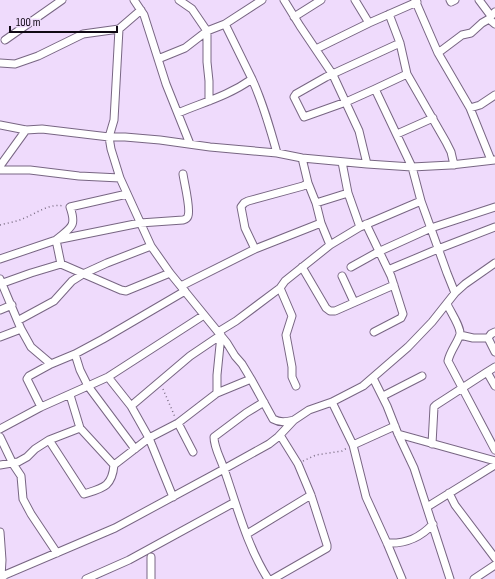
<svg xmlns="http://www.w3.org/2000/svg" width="495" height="579" viewBox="0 0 495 579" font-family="'Sofia Sans Condensed',sans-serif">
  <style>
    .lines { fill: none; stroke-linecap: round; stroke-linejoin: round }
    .minor-casing { stroke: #786683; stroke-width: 9 }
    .path { stroke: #7b6e84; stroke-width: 1.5; stroke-dasharray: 1 3; stroke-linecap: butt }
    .minor { stroke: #fff; stroke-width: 7 }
  </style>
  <rect width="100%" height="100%" fill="#efdbfc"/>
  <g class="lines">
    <defs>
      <path id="minor" d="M134 0 144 15 166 84 190 144
        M179 0 192 9 207 31 225 24
        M284 0 300 26 333 75 359 131 367 164
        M355 0 369 23 417 2
        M415 0 438 53 470 108 480 105 495 95
        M450 0 451 2 455 0
        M479 0 491 16 495 12
        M141 10 119 29 114 120 109 137 111 149 120 178 151 246 170 273 227 343 235 356 242 364 251 379 273 419C280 423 286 422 294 420
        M389 14 400 43 407 74 446 142 451 152 454 165
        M294 17 321 0
        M5 40 62 0
        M316 49 369 23
        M438 53 462 35 471 33 482 23 489 19 495 24
        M158 59 185 48 207 31V62L209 81V101
        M0 63 15 64 38 56 83 34 119 29
        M252 79C263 103 270 128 277 153
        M375 89 346 102 304 117 294 97 296 94 326 77 400 43
        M470 108 491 160
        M178 113C204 102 228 96 252 79L225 24 262 0
        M0 125 26 130 42 129 109 137H125L160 140 210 147 277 153 302 158 367 164 412 167 451 165 495 160
        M397 134 433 118
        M342 162 348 193 360 227
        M0 166 26 130
        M0 170H30L79 176 120 178
        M421 201 447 273 455 293
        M316 203 348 193
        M321 223 330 245
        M366 224 391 276 403 314 401 318 374 332
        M255 249 245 228 241 207 244 203 248 201 303 186 308 183 302 158
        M0 259 56 240 140 223 183 220C186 219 187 219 188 216 191 209 184 182 183 174
        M61 264 56 240C71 227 77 227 70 207L127 194
        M302 267 326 308 330 311H335L394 285
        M351 267 378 252 431 228 495 207
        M388 270 438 249 495 227
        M342 276 354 302
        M0 279 21 329 0 337
        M3 283 31 273 61 264 121 290 126 291 170 273
        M181 286 255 249 321 223 316 203 308 183
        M280 288 292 316 286 335 292 367V377L296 386
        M447 304C450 311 461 327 460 334 458 342 450 351 448 361L495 450
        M0 310 12 305
        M19 320 54 301 72 281 83 274 107 263 151 246
        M21 329 31 347 51 364 75 354
        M218 332 236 321 280 288 285 281 330 245 360 227 421 201 412 167 375 89 407 74
        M495 332 491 334 488 338 495 352
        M460 335 473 338H488
        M487 372 495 367
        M108 377 131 406 149 438 173 497
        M373 378 387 406 398 434 414 468 450 579
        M217 393V375L221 335
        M70 395 80 428
        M383 396 422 376
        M264 402 246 413 214 437C214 448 221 459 224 469 237 506 247 546 268 579
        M332 402 353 445
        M131 406 190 356 221 335
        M41 407 27 379 29 376 51 364
        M178 423 193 452
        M395 426 353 445 366 497 387 543 402 579
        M0 429 41 407 88 386 80 370 75 354 103 339 185 291
        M398 434 495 461
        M0 437 13 464 21 476 23 499 31 514 57 553
        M49 440 84 494C103 488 112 487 114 465
        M432 444 434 407 436 405 487 372 495 386
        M135 449 88 386 108 377 204 315
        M0 465 18 462 27 457 35 449 49 440 80 428 114 465 149 438 178 423 217 393 251 379
        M449 493 455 505 495 558
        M427 507 495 465
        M0 532 2 560 1 577 3 579
        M247 534 311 495
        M387 543C406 544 420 538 433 524
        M151 557V579
        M0 577 115 528 224 469 269 444 278 437 294 420 309 410 332 402 363 386 408 347 432 322 455 293 465 284 495 263
        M86 579 129 560 235 502
        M273 579 327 548V545L311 495 298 464 280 435
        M474 579 495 565"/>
    </defs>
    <!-- minor casing -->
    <use href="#minor" class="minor-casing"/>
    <!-- path -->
    <path class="path" d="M0 225C7 223 15 222 22 219 36 214 48 203 64 206
      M163 389 175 417
      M303 461 316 455 342 451 347 448"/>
    <!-- minor -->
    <use href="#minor" class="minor"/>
  </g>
  <!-- scale -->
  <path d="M10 26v6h107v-6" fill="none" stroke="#100914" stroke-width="2"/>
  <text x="16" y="26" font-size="12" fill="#100914" stroke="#efdbfc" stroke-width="3" paint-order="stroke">100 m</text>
</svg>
